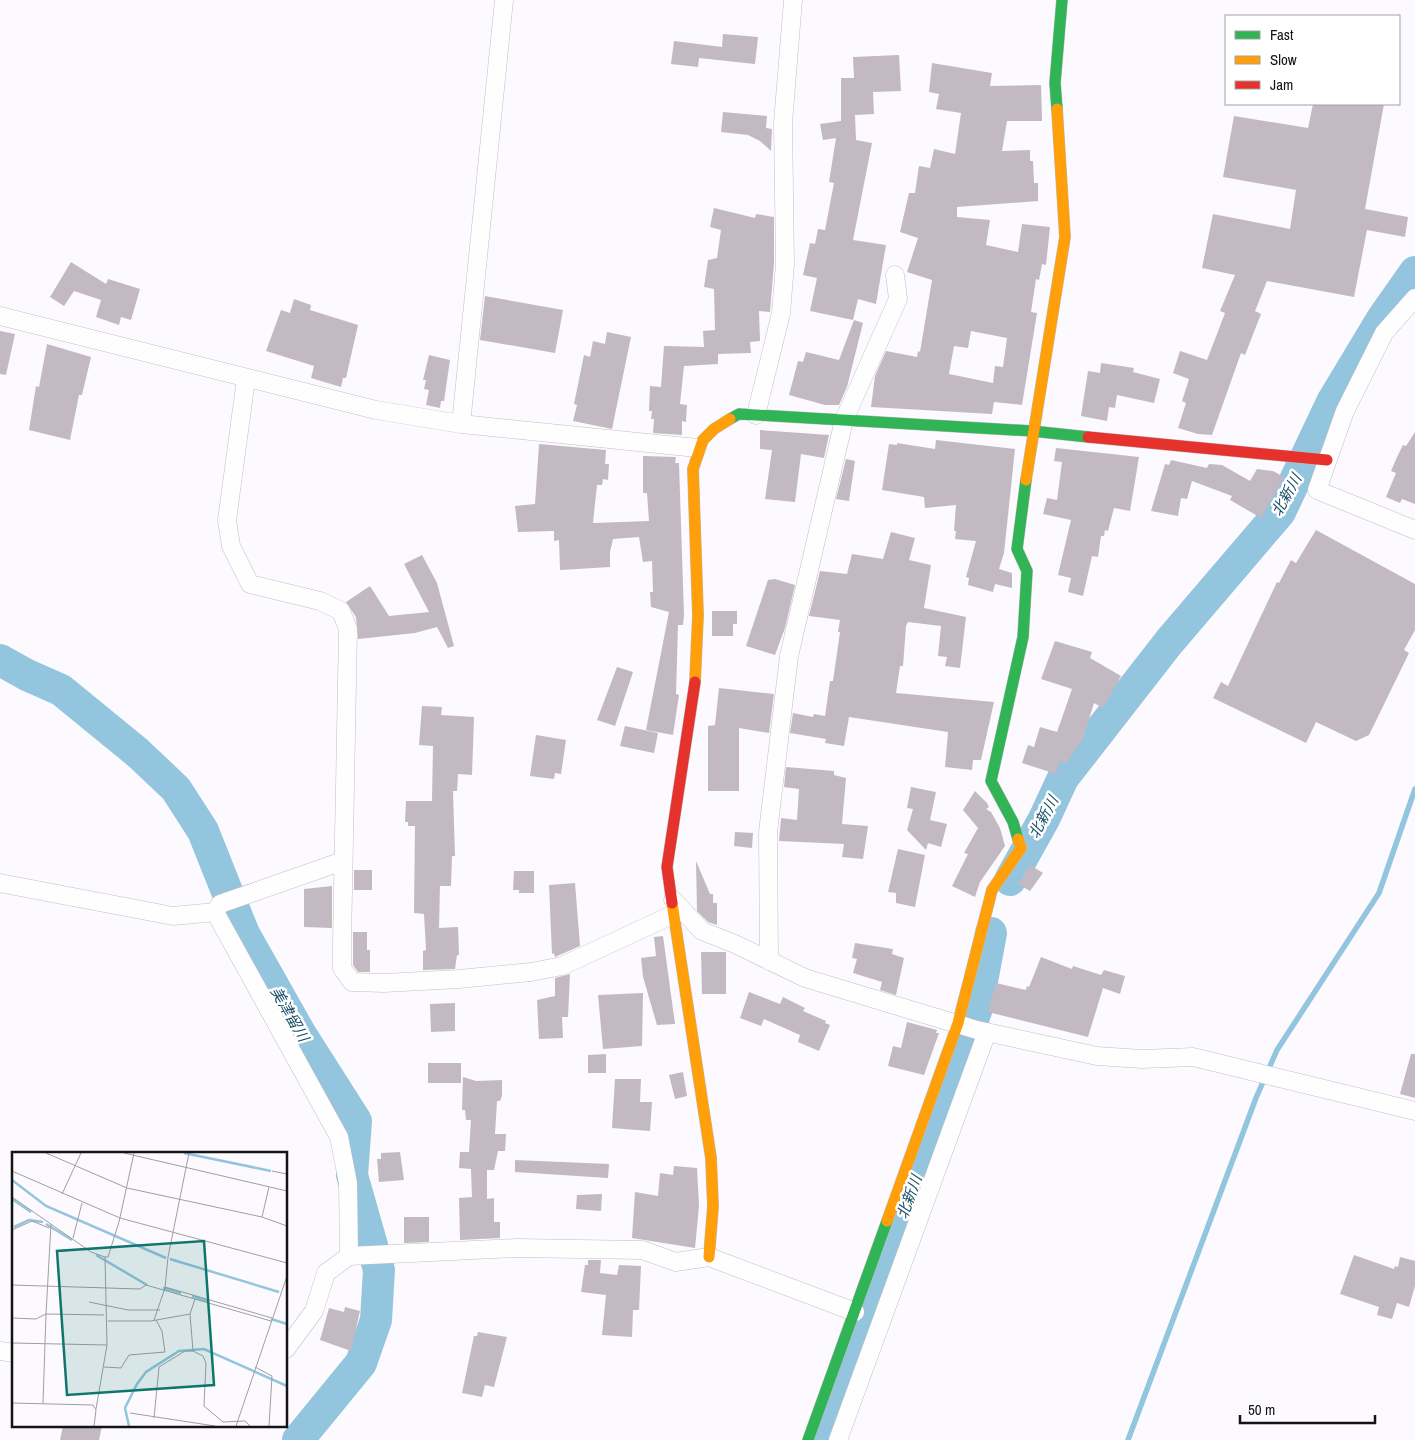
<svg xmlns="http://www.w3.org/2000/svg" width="1415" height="1440" viewBox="0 0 1415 1440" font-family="'Archivo Narrow','Noto Sans JP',sans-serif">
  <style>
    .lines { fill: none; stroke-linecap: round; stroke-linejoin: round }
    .stream { stroke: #94c5de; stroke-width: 5.5 }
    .river { stroke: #94c5de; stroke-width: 32 }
    .building { fill: #c3b9c3; fill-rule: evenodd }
    .street-casing { stroke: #c0bfc2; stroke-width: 19 }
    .fast-casing { stroke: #c0bfc2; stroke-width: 12 }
    .slow-casing { stroke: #c0bfc2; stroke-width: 12 }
    .jam-casing { stroke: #c0bfc2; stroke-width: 12 }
    .street { stroke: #fffeff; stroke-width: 18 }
    .fast { stroke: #30b455; stroke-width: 11 }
    .slow { stroke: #ff9f0a; stroke-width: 11 }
    .jam { stroke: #e5322d; stroke-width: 11 }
    .labels { text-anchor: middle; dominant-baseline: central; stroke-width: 5; stroke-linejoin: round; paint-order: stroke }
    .water-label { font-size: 15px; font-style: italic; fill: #164e67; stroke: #fff }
    .inset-river { fill: none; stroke: #94c5de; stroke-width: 2.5 }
    .inset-road { fill: none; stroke: #9f9ea1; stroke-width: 1 }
    .view { fill: #0f766e; fill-opacity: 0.15; stroke: #0f766e; stroke-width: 2.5 }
    .inset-edge { fill: none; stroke: #141315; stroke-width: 2.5 }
  </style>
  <rect width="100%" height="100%" fill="#fcfafe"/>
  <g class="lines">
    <!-- stream -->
    <path class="stream" d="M1128 1440 1256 1098 1277 1050 1379 893 1415 789"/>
    <!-- river -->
    <path class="river" d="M0 660 27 675 61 690 138 753 176 789 203 831 244 934 300 1033 356 1121 352 1175 379 1270 376 1320 361 1363 298 1440
      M1010 880 1044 819 1063 778 1169 642 1280 512 1332 402 1382 319 1415 272
      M822 1440 941 1114 977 1008 991 933"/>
  </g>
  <!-- building -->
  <path class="building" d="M723 34 758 37 755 64 699 58 698 67 671 64 674 41 722 47Z
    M899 55 901 91 873 92 874 114 855 115 856 140 872 143 853 240 886 245 876 304 858 299 853 320 810 311 817 278 803 275 810 243 815 244 818 229 825 230 834 183 829 182 836 138 823 140 820 124 841 121V78H854L853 57Z
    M932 63 992 73 990 86 1041 85 1042 121H1007L1002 151 1030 150V161H1033L1034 183H1038V201L957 207V217L990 220 986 245 1018 252 1022 224 1050 227 1046 265 1042 264 1039 280 1036 279 1031 312 1037 313 1022 405 994 402 992 414 871 407 875 376 886 351 917 357 918 351 920 352 932 280 907 272 918 238 900 232 909 193H915L919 166 930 168 934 149 955 154 961 113 936 109 939 94 929 92ZM971 331 1007 338 1003 367 995 366 993 383 949 374 954 346 968 348Z
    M1313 104H1384L1365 209 1408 217 1405 237 1367 230 1354 297 1267 281 1255 311 1261 314 1245 355 1241 353 1212 435 1198 434 1178 428 1186 403 1182 401 1189 379 1173 373 1180 351 1207 360 1225 313 1220 311 1235 275 1202 268 1213 214 1290 229 1296 190 1223 177 1234 116 1308 128Z
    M723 112 767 116 766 128 772 129 771 151 760 141 748 135 721 132Z
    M714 208 755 218 756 214 774 217V264L770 312 759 311 760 341 750 342 751 353 718 354V364L684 366 680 404 687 405 686 422 682 421V435L653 433 654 419H651L652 411H649L650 386 661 387 664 346 704 347 703 331 715 330 714 289 704 287 708 260 717 258 721 230 710 227Z
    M71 262 106 284 108 279 140 289 131 320 121 317 119 325 96 317 101 300 74 291 64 306 50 297Z
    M485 296 563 310 555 353 480 340Z
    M294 299 311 305 310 310 358 325 346 378H343L341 387 311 378 314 366 266 351 281 310 290 313Z
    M854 320 863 323 847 387 839 405H825L789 395 798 361 803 362 806 352 839 360Z
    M0 331 15 334 6 375 0 374Z
    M607 332 631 337 612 429 573 421 577 405 574 404 584 355 590 357 593 341 605 344Z
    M47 344 91 357 82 395H79L70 440 29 430 36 386 39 387Z
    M429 355 450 360 444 401H441L440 408 426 405 429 390 424 389 426 380H423Z
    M1101 363 1134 368 1133 372 1160 379 1154 403 1117 395 1115 408 1109 407 1107 421 1081 416 1088 371 1100 373Z
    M760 430 829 435 824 458 801 454 795 502 765 499 772 450 760 449Z
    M1415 432V504L1402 499 1400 503 1386 497 1396 473 1391 471 1397 457 1403 445 1406 446Z
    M936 440 1015 449 1004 553 999 569 1012 573V588L995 584 993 592 968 585 969 578 966 577 976 541 955 539 956 531H954L956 505 925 508 924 497 882 490 889 444 897 445V443L935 449Z
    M539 444 606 450 605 464H609L608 480 603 479 602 485H597L593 523 649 521 647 493H643V456L676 457 675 463H679L684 615 683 625H678L676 694 679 695 673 735 646 730 669 612 651 607 650 592H653L652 561 643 562 639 537 613 539 610 552V567L560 570 559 540 554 541V531L518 532 515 506 535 504Z
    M1056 448 1139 457 1130 511 1114 508 1108 531 1105 530 1104 536H1101L1098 557 1092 556 1083 596 1068 592 1071 578 1058 575 1071 520 1043 514 1047 498 1057 500 1062 462 1054 461Z
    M846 459 855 461 849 501 836 499Z
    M1171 460 1207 468 1209 464 1222 465 1250 481 1257 469 1273 471 1284 477 1261 518 1230 500 1232 496 1192 481 1187 499 1181 498 1178 516 1151 511 1165 464 1169 465Z
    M1316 530 1415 584V630L1404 650 1409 653 1369 735 1356 741 1316 722 1306 743 1213 698 1221 682 1228 686 1277 582 1279 583 1291 560 1296 563Z
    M891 532 915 538 909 560 931 565 924 608 966 617 960 668 945 666 947 657 938 656 941 626 908 622 906 626 903 666H900L896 693 994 702 981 760H973L972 770 945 767 948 732 849 717 844 746 825 743 826 739 790 733 793 713 813 717 814 714 825 716 830 681H833L840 632H838L840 620 809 616 820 571 847 574 852 554 883 559Z
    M422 555 437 583 454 646 448 648 437 627 415 633 358 639 356 617 346 602 370 586 389 616 429 612 404 564Z
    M775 579 795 585 785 628 775 655 746 646 768 580Z
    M712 611H737V624H733V636H712Z
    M1055 641 1092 652 1090 658 1121 676 1103 708 1094 703 1082 742H1080L1067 763 1060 761 1056 774 1022 763 1028 745 1034 747 1040 727 1057 732 1072 689 1041 679Z
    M617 667 633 672 615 726 597 720Z
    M719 688 774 694 769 733 739 728V791H708V726L715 725Z
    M422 706 442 707 441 715 474 717 472 775 458 774 457 791H453L455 856H452L451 886H440L439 928 458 927 459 955H457L455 969 423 970V951L426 950 424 914 414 913 415 826H408V822H405L406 801H432L433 746 419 745Z
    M625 726 658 733 654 753 620 746Z
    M536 735 566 740 561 774 555 773 554 779 530 776Z
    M786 767 834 771V775L846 778 842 824 868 826 863 859 842 857 844 844 779 841 781 818 797 820 799 789 784 787Z
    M911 787 936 792 930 820 947 824 941 847 928 843 926 850 907 830 913 809 907 808Z
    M975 791 987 803 989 807 986 809 991 812 1000 828 1005 846 980 882 975 897 952 886 968 854 964 853 978 828 963 810Z
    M735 832 753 833 752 848 734 846Z
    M898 849 925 855 915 907 896 903V893L888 892Z
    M696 861 710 894H713V903H717V925L708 922 697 911Z
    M1030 865 1043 873 1030 891 1018 884Z
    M354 870H372V890H354Z
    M514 871H534V893H519V890H513Z
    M575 883 580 946 555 957 554 953 552 954 549 885Z
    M332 886V928L304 927V889Z
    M353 932H367V950H370V972H358L353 965Z
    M663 936 675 1024 657 1025 643 977 641 958 656 956 654 937Z
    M855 943 893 949 892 954 904 958 896 995 880 990 882 982 853 973 857 959 852 958Z
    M701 952H726V994H702Z
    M1041 957 1072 969 1073 966 1101 975 1104 970 1125 976 1120 994 1103 988 1088 1037 988 1012 996 983 1026 990 1027 986 1029 987Z
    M570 974 568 1017H562L563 1038 539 1039 537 1000 555 996V978Z
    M749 992 780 1004 783 997 805 1008 803 1011 826 1021 825 1023 830 1025 819 1051 798 1042 800 1035 764 1019 761 1026 740 1018Z
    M643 993 642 1046 603 1049 598 995Z
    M455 1003V1031L431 1032 430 1004Z
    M907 1022 937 1030 936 1033H939L924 1075 888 1066 893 1046 901 1048Z
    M606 1054V1073H588V1055Z
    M1411 1054H1415V1098L1400 1094Z
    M428 1063H461V1083H428Z
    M683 1072 687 1096 675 1099 669 1075Z
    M463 1077 476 1081 502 1080V1096L500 1101H497L495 1134H506L505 1151H498L494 1170H487V1199L494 1198V1222H500V1238L460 1240 459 1198 472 1197 471 1169 459 1168 460 1152H469L471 1120H466L465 1110H462Z
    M615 1079H641L640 1102H652L650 1131 612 1128Z
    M400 1152 404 1180 379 1182 377 1159H381V1153Z
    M515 1160 609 1164 608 1178 515 1172Z
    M674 1166 697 1168 699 1206 695 1248 632 1238 635 1192 658 1196 660 1173 673 1175Z
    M602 1194 601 1211 576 1209 577 1195Z
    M404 1217H429V1242L404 1243Z
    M1354 1255 1394 1269 1395 1266 1398 1267 1400 1257 1415 1261V1286L1409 1307 1397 1303 1392 1319 1377 1315 1379 1307 1340 1294Z
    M588 1260H601L600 1273 617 1275 619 1265 641 1266 639 1310H633L632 1337 602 1335 606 1295 581 1292 585 1265H588Z
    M345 1307 360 1311 351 1351 320 1340 329 1308 344 1312Z
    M478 1332 507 1337 494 1387 485 1385 482 1397 462 1393 474 1336H477Z
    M63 1426H102L99 1440H60Z"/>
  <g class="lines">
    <defs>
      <path id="street" d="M1415 298 1384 333 1345 411 1317 490 1415 530
        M0 316 376 410 461 424 697 448
        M246 379 227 520 231 546 250 584 320 601 341 611 348 629 342 943V968L352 982 384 983 459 979 531 972 562 966 674 914
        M756 415 781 313 785 264 783 123 793 0
        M461 424 504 0
        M0 883 173 916 215 912
        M673 900 702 931 735 944 805 978 977 1030 1097 1056 1142 1059 1193 1057 1415 1111
        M215 912 339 1137 348 1183 349 1256
        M215 912 220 904 343 861
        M769 961 768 832 789 656 844 420 898 299 895 275
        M286 1349 314 1311 326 1273 349 1256 517 1248 642 1250 676 1262 709 1257 855 1312
        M0 1351 14 1353
        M838 1440 987 1032"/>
      <path id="fast" d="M1057 109 1055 83 1062 0
        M730 419 739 414 1032 431 1088 437
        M1018 839 1013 822 991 781 1023 637 1027 571 1017 549 1026 480
        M808 1440 887 1221"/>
      <path id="slow" d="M1026 480 1065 237 1057 109
        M695 682 698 615 693 469 703 440 714 429 730 419
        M672 903 711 1158 713 1206 709 1257
        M887 1221 958 1023 992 890 1021 848 1018 839"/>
      <path id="jam" d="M1088 437 1327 460
        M672 903 667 867 695 682"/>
    </defs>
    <!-- street casing -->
    <use href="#street" class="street-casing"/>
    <!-- fast casing -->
    <use href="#fast" class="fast-casing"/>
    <!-- slow casing -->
    <use href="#slow" class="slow-casing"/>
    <!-- jam casing -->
    <use href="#jam" class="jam-casing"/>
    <!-- street -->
    <use href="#street" class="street"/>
    <!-- fast -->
    <use href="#fast" class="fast"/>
    <!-- slow -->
    <use href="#slow" class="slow"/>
    <!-- jam -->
    <use href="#jam" class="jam"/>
  </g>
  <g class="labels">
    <!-- water labels -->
    <g class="water-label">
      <text transform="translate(1286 495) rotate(-61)">北新川</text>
      <text transform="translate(1043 817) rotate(-62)">北新川</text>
      <text transform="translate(290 1014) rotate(60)">美津留川</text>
      <text transform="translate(909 1197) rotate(-70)">北新川</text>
    </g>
  </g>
  <!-- overview -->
  <g transform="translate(12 1152)">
    <rect width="275" height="275" fill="#fcfafe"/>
    <path class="inset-river" d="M172 1 259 19M0 28 34 54 154 106M0 47 19 60M34 72 60 88M2 75 17 68 31 70M84 103 135 133M158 107 267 140M151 136 169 141M180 144 195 149M259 167 275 172M117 274 113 256 125 232 134 220 167 199 192 197 275 234"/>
    <path class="inset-road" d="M34 1 115 36 250 65 275 74M112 1 275 39M0 19 108 66 275 111M260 19 275 22M50 42 69 1M0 45 79 100 93 105M250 65 257 35M0 78 20 69 37 76M61 86 70 51M0 133 128 137 134 133 259 169M153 135 260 166M77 150 116 158H148M34 162 39 72M0 166 24 167 34 162 92 163M142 168 153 136 156 105 177 1M96 169H139L178 162M0 191 95 193M181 199 178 162 183 147M92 215 109 216 117 203 153 200 150 179 144 168M147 215 173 199H181L191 204 194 211 192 254 211 270 233 269 238 274M243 215 260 224 257 274M0 251 81 253 84 258 82 274M31 251 34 162M84 257 95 193 93 105H96L107 70 122 1M118 261 203 274M142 266 147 215M224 274 275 124"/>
    <path class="view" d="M192 89 202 233 55 243 45 99Z"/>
    <rect width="275" height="275" class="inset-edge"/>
  </g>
  <!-- legend -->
  <rect x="1225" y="15" width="175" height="90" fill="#ffffff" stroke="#a1a1a1"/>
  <rect x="1235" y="31" width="25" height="8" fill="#30b455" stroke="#a1a1a1"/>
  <text x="1270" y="40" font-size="15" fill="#141315">Fast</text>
  <rect x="1235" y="56" width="25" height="8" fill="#ff9f0a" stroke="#a1a1a1"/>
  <text x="1270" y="65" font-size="15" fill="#141315">Slow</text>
  <rect x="1235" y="81" width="25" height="8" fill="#e5322d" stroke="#a1a1a1"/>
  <text x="1270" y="90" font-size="15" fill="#141315">Jam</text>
  <!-- scale -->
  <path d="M1240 1415v8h135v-8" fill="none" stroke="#141315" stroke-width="2.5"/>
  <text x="1248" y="1415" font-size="15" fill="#141315" stroke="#ffffff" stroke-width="4" paint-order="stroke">50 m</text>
</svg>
